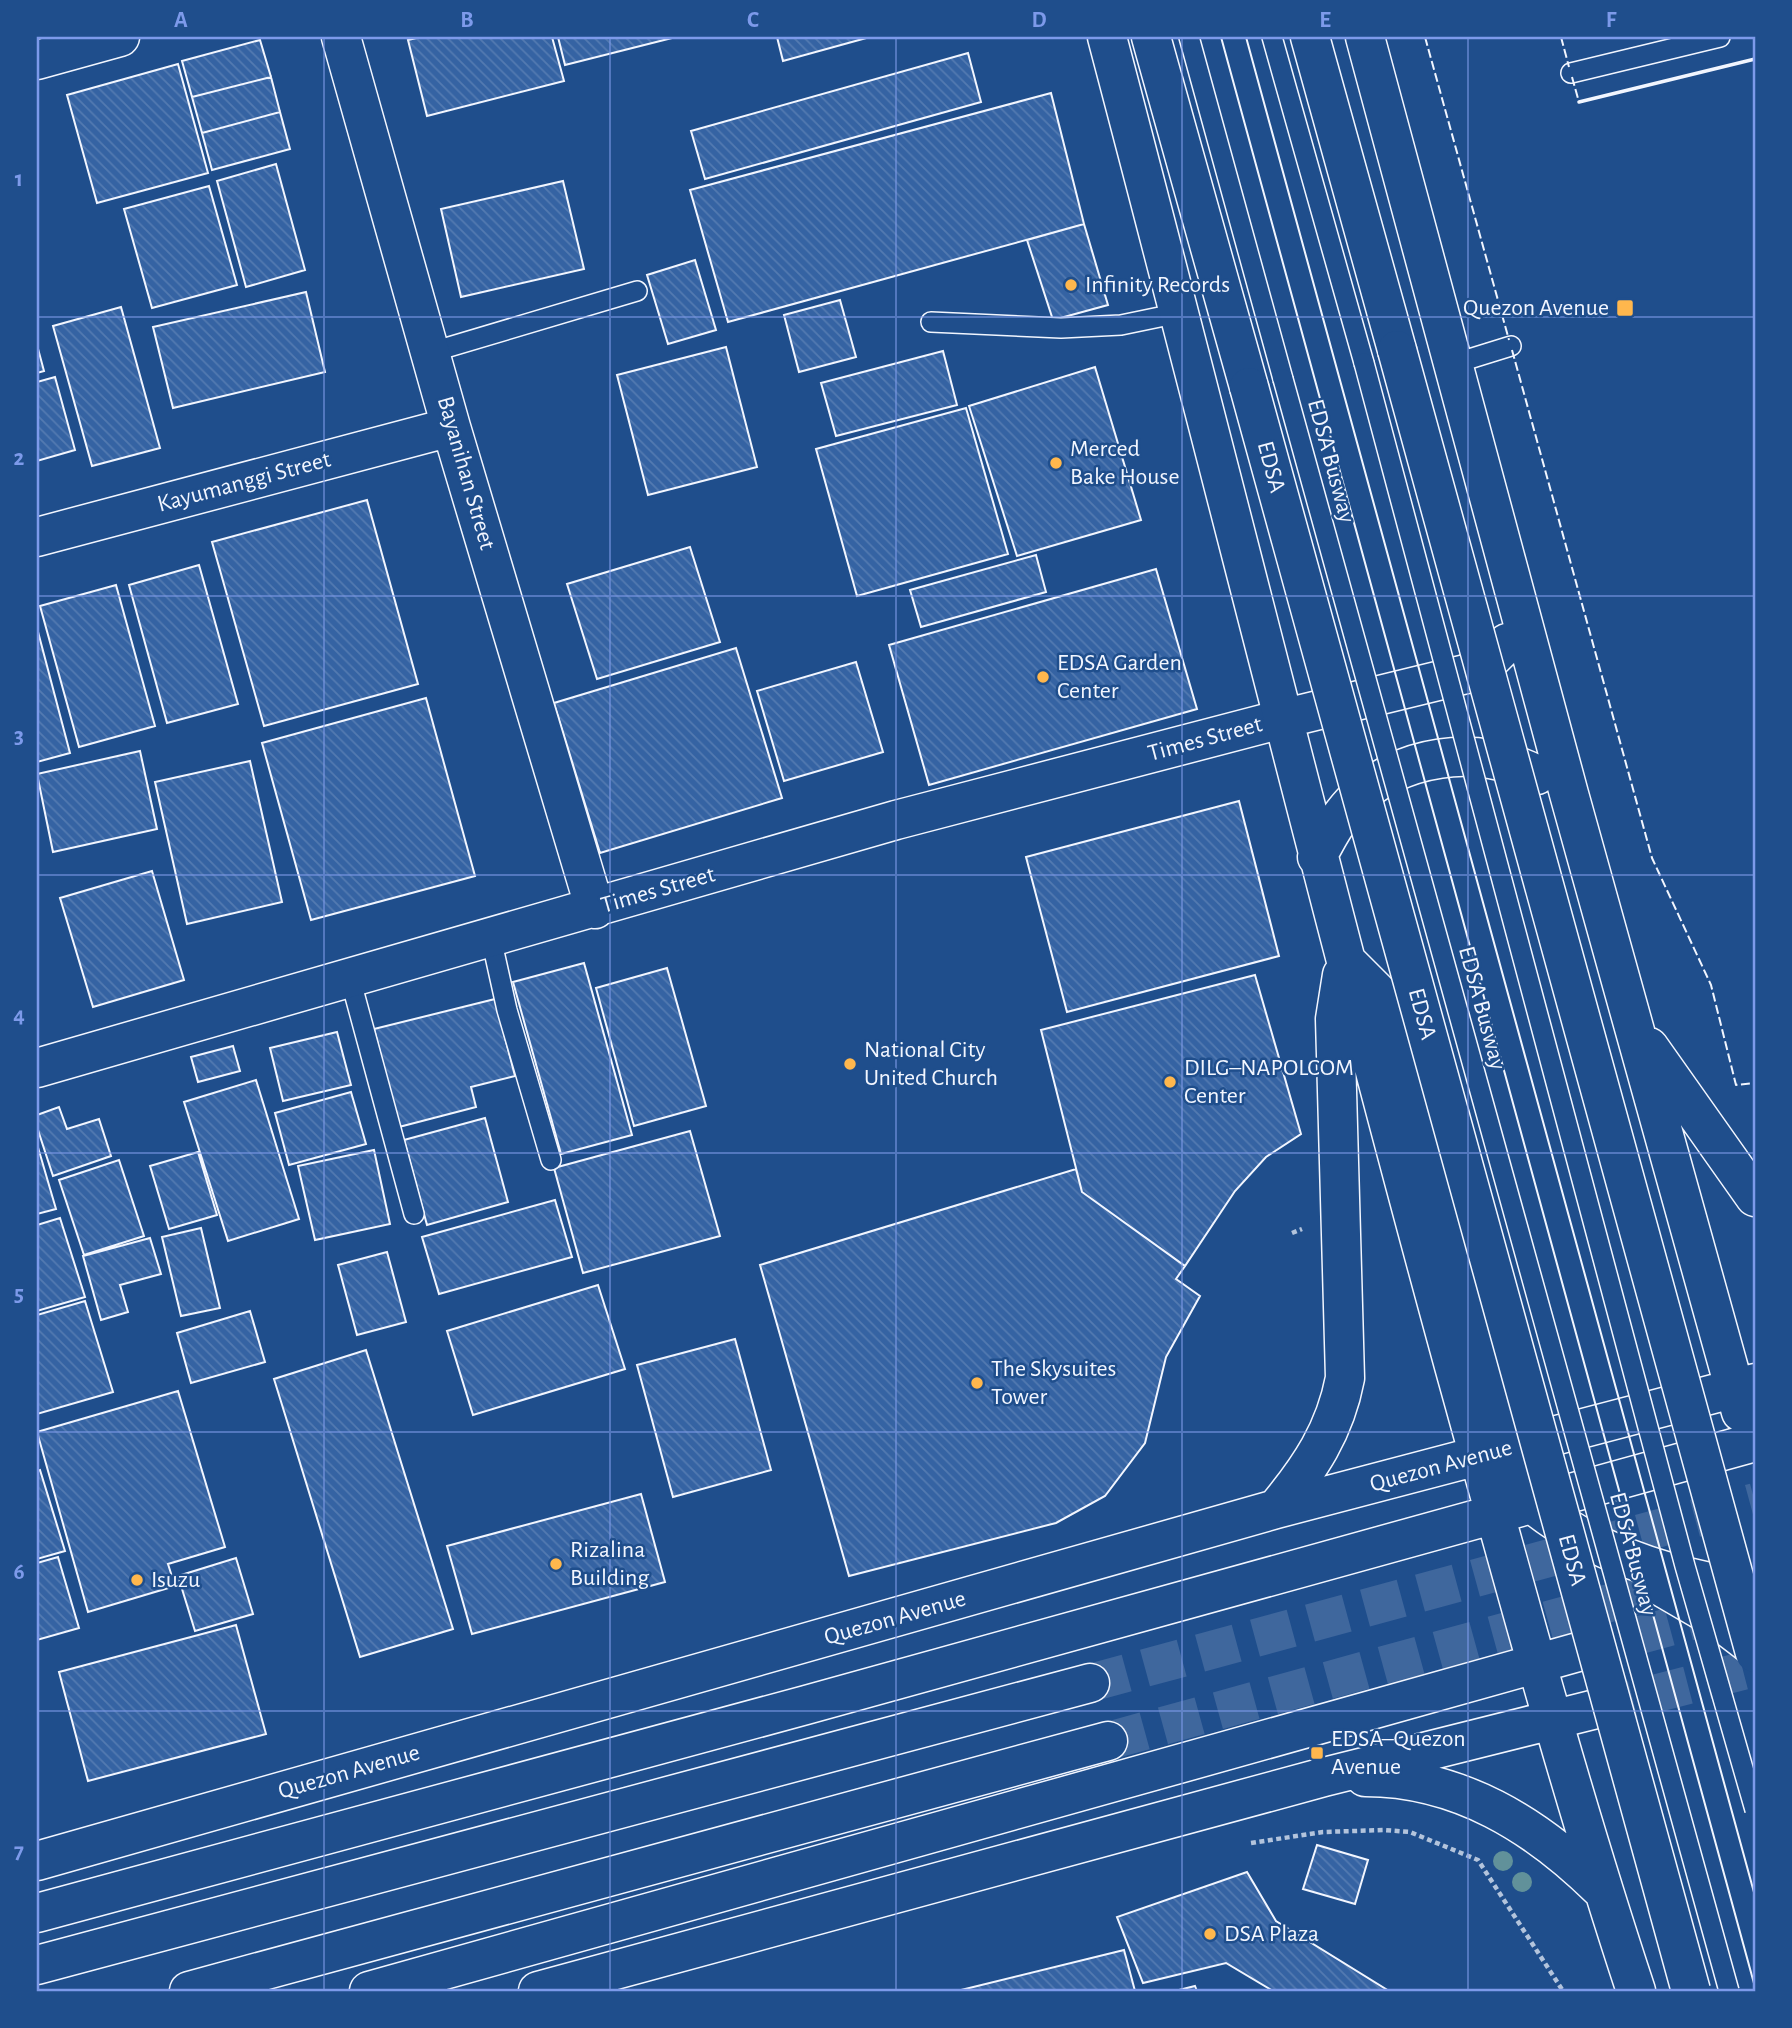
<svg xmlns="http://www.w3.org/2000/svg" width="1792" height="2028" viewBox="0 0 1792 2028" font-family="'Alegreya Sans',sans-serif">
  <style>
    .building { fill: url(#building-back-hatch); stroke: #f2f6ff; stroke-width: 2 }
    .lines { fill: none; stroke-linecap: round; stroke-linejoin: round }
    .primary-tunnel { stroke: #3f679d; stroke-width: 38; stroke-dasharray: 38 19; stroke-linecap: butt }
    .service-casing { stroke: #f2f6ff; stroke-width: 22 }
    .minor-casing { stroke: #f2f6ff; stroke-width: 41 }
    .primary-casing { stroke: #f2f6ff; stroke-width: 41 }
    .trunk-casing { stroke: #f2f6ff; stroke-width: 41 }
    .path { stroke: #b3c4dc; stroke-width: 4.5; stroke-dasharray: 5 3.5; stroke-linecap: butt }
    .service { stroke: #1f4e8c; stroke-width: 19 }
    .minor { stroke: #1f4e8c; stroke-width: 38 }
    .primary { stroke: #1f4e8c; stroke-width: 38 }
    .trunk { stroke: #1f4e8c; stroke-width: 38 }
    .tram { stroke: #f2f6ff; stroke-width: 2 }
    .service-bridge-casing { stroke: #f2f6ff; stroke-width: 22; stroke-linecap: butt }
    .trunk-bridge-casing { stroke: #f2f6ff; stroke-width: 41; stroke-linecap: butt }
    .service-bridge { stroke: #1f4e8c; stroke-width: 19 }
    .trunk-bridge { stroke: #1f4e8c; stroke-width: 38 }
    .fence { stroke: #f2f6ff; stroke-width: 2; stroke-dasharray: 9 3.5; stroke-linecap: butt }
    .wall { stroke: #f2f6ff; stroke-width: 3.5 }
    .tree { fill: #61919a }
    .grid { fill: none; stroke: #7d9aea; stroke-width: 2; stroke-opacity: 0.55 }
    .poi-dot { fill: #ffb74d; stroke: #1f4e8c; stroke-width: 2.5 }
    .labels { text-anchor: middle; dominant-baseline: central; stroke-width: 5; stroke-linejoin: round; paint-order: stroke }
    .poi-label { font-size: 24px; fill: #f2f6ff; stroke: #1f4e8c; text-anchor: start }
    .street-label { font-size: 24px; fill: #f2f6ff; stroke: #1f4e8c }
    .neatline { fill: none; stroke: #7d9aea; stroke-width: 2.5 }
    .grid-label { font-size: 23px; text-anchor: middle; font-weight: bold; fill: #7d9aea }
  </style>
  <defs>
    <pattern id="building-back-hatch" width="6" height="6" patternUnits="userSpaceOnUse" patternTransform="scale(1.75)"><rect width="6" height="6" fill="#3563a3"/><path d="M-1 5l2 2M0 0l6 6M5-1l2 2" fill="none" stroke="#537ab1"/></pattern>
  </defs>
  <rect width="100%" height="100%" fill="#1f4e8c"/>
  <!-- building -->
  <path class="building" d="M421 37H552L564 81 427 116 408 40Z
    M558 37H676L565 65Z
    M777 37H870L783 61Z
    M260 40 271 77 192 97 182 61Z
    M968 53 981 102 705 179 691 131Z
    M178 64 208 173 97 203 67 95Z
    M271 77 280 112 202 133 192 97Z
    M1051 93 1084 224 728 322 690 190Z
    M280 112 290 149 212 170 202 133Z
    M276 164 305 270 246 287 217 181Z
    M563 181 584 269 461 297 441 209Z
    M209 186 237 285 152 308 124 209Z
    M1084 224 1108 305 1053 320 1027 240Z
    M695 260 716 330 668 344 647 275Z
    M306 292 325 372 173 408 153 327Z
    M840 300 856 357 799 372 784 315Z
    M121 307 160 448 92 466 53 326Z
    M37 345 44 371 37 373Z
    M726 347 757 467 648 495 617 375Z
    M943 351 957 405 836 436 821 383Z
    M1095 367 1141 520 1017 556 969 406Z
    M55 377 75 450 37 461V382Z
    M966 408 1008 554 857 596 816 449Z
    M367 500 418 684 264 726 212 542Z
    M690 547 720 642 597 679 567 584Z
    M1036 555 1046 592 921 627 910 590Z
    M199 565 238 704 167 723 129 585Z
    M1156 569 1197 709 929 785 889 645Z
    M116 585 155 726 79 747 40 606Z
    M37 628 70 753 37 762Z
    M736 648 782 798 600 853 554 703Z
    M856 662 883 752 784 781 757 691Z
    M426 698 475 876 311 920 262 743Z
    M140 751 157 829 53 852 37 774Z
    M250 761 282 902 187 924 155 782Z
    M1239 801 1279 956 1067 1012 1026 857Z
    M152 871 184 980 93 1007 60 898Z
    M584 963 632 1135 561 1154 513 982Z
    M667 968 706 1106 634 1126 596 988Z
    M1255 975 1301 1134 1266 1157 1235 1191 1185 1266 1082 1192 1041 1030Z
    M495 999 515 1076 471 1087 476 1107 399 1127 374 1029Z
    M337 1032 351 1085 283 1101 270 1048Z
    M233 1046 240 1071 198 1082 191 1057Z
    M256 1080 299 1219 228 1241 184 1102Z
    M351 1092 366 1144 289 1165 275 1113Z
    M59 1107 67 1129 99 1119 111 1156 53 1176 37 1127V1115Z
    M485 1118 508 1202 427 1225 404 1140Z
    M690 1131 720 1236 583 1273 554 1168Z
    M37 1144 56 1209 37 1214Z
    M374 1150 390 1224 315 1240 298 1166Z
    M198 1152 217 1215 169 1229 150 1166Z
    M119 1160 144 1236 84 1255 59 1180Z
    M1076 1169 1082 1192 1185 1266 1176 1279 1200 1296 1166 1357 1145 1443 1105 1496 1056 1523 849 1576 760 1265Z
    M555 1200 572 1257 439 1294 422 1237Z
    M60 1218 85 1297 37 1311V1225Z
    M201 1228 220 1308 181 1316 162 1237Z
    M150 1238 161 1274 120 1285 128 1312 101 1320 83 1256Z
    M387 1252 406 1322 357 1335 338 1265Z
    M598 1285 625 1369 473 1415 447 1331Z
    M85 1301 113 1392 37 1414V1315Z
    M250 1311 265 1362 191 1383 177 1333Z
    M735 1339 771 1470 673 1497 637 1365Z
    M366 1350 453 1629 360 1657 274 1379Z
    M178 1391 225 1547 168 1564 175 1586 88 1612 37 1432Z
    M40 1470 65 1551 37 1559V1471Z
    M641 1494 665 1582 472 1634 447 1546Z
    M58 1557 79 1628 37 1640V1563Z
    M236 1558 253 1614 195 1631 178 1576Z
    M236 1625 266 1734 88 1781 59 1672Z
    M1317 1845 1368 1860 1355 1904 1303 1889Z
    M1247 1872 1276 1921 1389 1991H1273L1226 1963 1143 1983 1117 1917Z
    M1124 1950 1135 1991H957Z
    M1195 1986 1197 1991H1175Z"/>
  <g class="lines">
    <!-- primary-tunnel -->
    <path class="primary-tunnel" d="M1578 1652 1735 1609
      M1090 1683 1755 1502
      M1596 1709 1750 1669
      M1108 1741 1755 1563"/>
    <defs>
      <path id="service" d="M1189 37 1283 379
        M1272 37 1364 363
        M1571 73 1720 37
        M931 322 1061 328 1121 325 1179 313
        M432 352 637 291
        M1453 364 1511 346
        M491 938 507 1010 551 1160
        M350 978 414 1214"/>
      <path id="minor" d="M341 37 451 427 595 909
        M37 60 120 37
        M37 537 451 427
        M37 1068 896 820 1282 719"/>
      <path id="primary" d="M1107 37C1224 480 1333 924 1454 1366 1512 1575 1568 1785 1636 1991
        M1365 37 1569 794 1741 1412
        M1282 719 1466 674 1487 663 1507 643
        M1317 857C1327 838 1337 819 1352 803 1398 754 1479 743 1537 775
        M1346 961 1388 1003 1530 1502C1593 1554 1676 1579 1755 1590
        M1649 1047 1755 1197
        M1276 1509C1310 1468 1335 1431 1345 1378L1335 1019 1342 975
        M1662 1587 1717 1619 1755 1648
        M1365 1777C1459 1777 1536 1825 1601 1889
        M37 1861 1276 1509 1755 1383
        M37 1913 806 1705 1755 1442
        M37 1965 1090 1683
        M189 1991 1108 1741
        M369 1991 1578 1652
        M538 1991 1324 1777 1596 1709"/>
      <path id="trunk" d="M1151 37 1249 387
        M1310 37 1397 350"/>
    </defs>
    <!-- service casing -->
    <use href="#service" class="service-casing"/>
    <!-- minor casing -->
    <use href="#minor" class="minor-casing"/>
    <!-- primary casing -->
    <use href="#primary" class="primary-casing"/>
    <!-- trunk casing -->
    <use href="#trunk" class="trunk-casing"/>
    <!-- path -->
    <path class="path" d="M1292 1233 1302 1229
      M1251 1843 1323 1832 1384 1830 1410 1832 1478 1860 1563 1991"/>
    <!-- service -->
    <use href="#service" class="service"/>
    <!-- minor -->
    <use href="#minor" class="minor"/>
    <!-- primary -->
    <use href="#primary" class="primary"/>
    <!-- trunk -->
    <use href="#trunk" class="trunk"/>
    <!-- tram -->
    <path class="tram" d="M1221 37 1755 1987
      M1246 37 1755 1896"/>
    <defs>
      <path id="service-bridge" d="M1364 363 1685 1566 1755 1810
        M1283 379 1729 1991"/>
      <path id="trunk-bridge" d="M1397 350 1755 1653
        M1249 387 1691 1991"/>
    </defs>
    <!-- service-bridge casing -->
    <use href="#service-bridge" class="service-bridge-casing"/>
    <!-- trunk-bridge casing -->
    <use href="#trunk-bridge" class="trunk-bridge-casing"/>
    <!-- service-bridge -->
    <use href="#service-bridge" class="service-bridge"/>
    <!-- trunk-bridge -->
    <use href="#trunk-bridge" class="trunk-bridge"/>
    <!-- fence -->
    <path class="fence" d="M1425 37 1509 340
      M1561 37 1569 67
      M1572 77 1579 102
      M1512 350 1652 858 1711 985 1736 1085 1755 1083"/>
    <!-- wall -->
    <path class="wall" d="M1579 102 1755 59"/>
  </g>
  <!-- trees -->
  <g class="tree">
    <circle cx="1503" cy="1861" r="10"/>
    <circle cx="1522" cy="1882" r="10"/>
  </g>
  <!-- grid -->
  <path class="grid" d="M324 37V1991M610 37V1991M896 37V1991M1182 37V1991M1468 37V1991M37 317H1755M37 596H1755M37 875H1755M37 1153H1755M37 1432H1755M37 1711H1755"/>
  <!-- markers -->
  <g class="poi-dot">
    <circle cx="1071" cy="285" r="7"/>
    <rect x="1616" y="299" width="18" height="18" rx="3.5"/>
    <circle cx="1056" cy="463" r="7"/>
    <circle cx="1043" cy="677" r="7"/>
    <circle cx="850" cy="1064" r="7"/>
    <circle cx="1170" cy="1082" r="7"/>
    <circle cx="977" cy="1383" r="7"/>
    <circle cx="556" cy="1564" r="7"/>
    <circle cx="137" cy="1580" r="7"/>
    <rect x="1310" y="1746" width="14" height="14" rx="3.5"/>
    <circle cx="1210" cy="1934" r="7"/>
  </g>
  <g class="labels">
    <!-- poi labels -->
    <g class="poi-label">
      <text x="1085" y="285">Infinity Records</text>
      <text x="1609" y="308" text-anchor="end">Quezon Avenue</text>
      <text x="1070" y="449">Merced<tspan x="1070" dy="28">Bake House</tspan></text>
      <text x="1057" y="663">EDSA Garden<tspan x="1057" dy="28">Center</tspan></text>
      <text x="864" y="1050">National City<tspan x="864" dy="28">United Church</tspan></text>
      <text x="1184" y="1068">DILG–NAPOLCOM<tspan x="1184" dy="28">Center</tspan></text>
      <text x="991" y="1369">The Skysuites<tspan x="991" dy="28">Tower</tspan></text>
      <text x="570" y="1550">Rizalina<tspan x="570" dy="28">Building</tspan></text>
      <text x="151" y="1580">Isuzu</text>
      <text x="1331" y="1739">EDSA–Quezon<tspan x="1331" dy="28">Avenue</tspan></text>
      <text x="1224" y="1934">DSA Plaza</text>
    </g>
    <!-- street labels -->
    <g class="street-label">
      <text transform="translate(1331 461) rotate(75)">EDSA Busway</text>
      <text transform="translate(1271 467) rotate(75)">EDSA</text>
      <text transform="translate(466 473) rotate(74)">Bayanihan Street</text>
      <text transform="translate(244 482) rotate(-15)">Kayumanggi Street</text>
      <text transform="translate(1205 739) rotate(-15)">Times Street</text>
      <text transform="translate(658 890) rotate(-16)">Times Street</text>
      <text transform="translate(1482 1008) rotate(75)">EDSA Busway</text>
      <text transform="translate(1422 1014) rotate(75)">EDSA</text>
      <text transform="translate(1441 1466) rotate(-15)">Quezon Avenue</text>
      <text transform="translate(1633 1554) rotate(75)">EDSA Busway</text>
      <text transform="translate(1572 1560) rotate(75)">EDSA</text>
      <text transform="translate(895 1618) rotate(-16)">Quezon Avenue</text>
      <text transform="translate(349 1772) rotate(-16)">Quezon Avenue</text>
    </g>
  </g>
  <!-- border -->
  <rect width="1792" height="2028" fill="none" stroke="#1f4e8c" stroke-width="77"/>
  <rect x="38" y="38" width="1716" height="1952" class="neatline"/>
  <g class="grid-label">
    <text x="181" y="27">A</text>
    <text x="467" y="27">B</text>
    <text x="753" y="27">C</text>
    <text x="1039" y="27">D</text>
    <text x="1325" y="27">E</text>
    <text x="1611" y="27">F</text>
    <text x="19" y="186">1</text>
    <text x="19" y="465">2</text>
    <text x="19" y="743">3</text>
    <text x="19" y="1022">4</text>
    <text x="19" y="1301">5</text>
    <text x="19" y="1579">6</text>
    <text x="19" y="1858">7</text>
  </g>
</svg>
